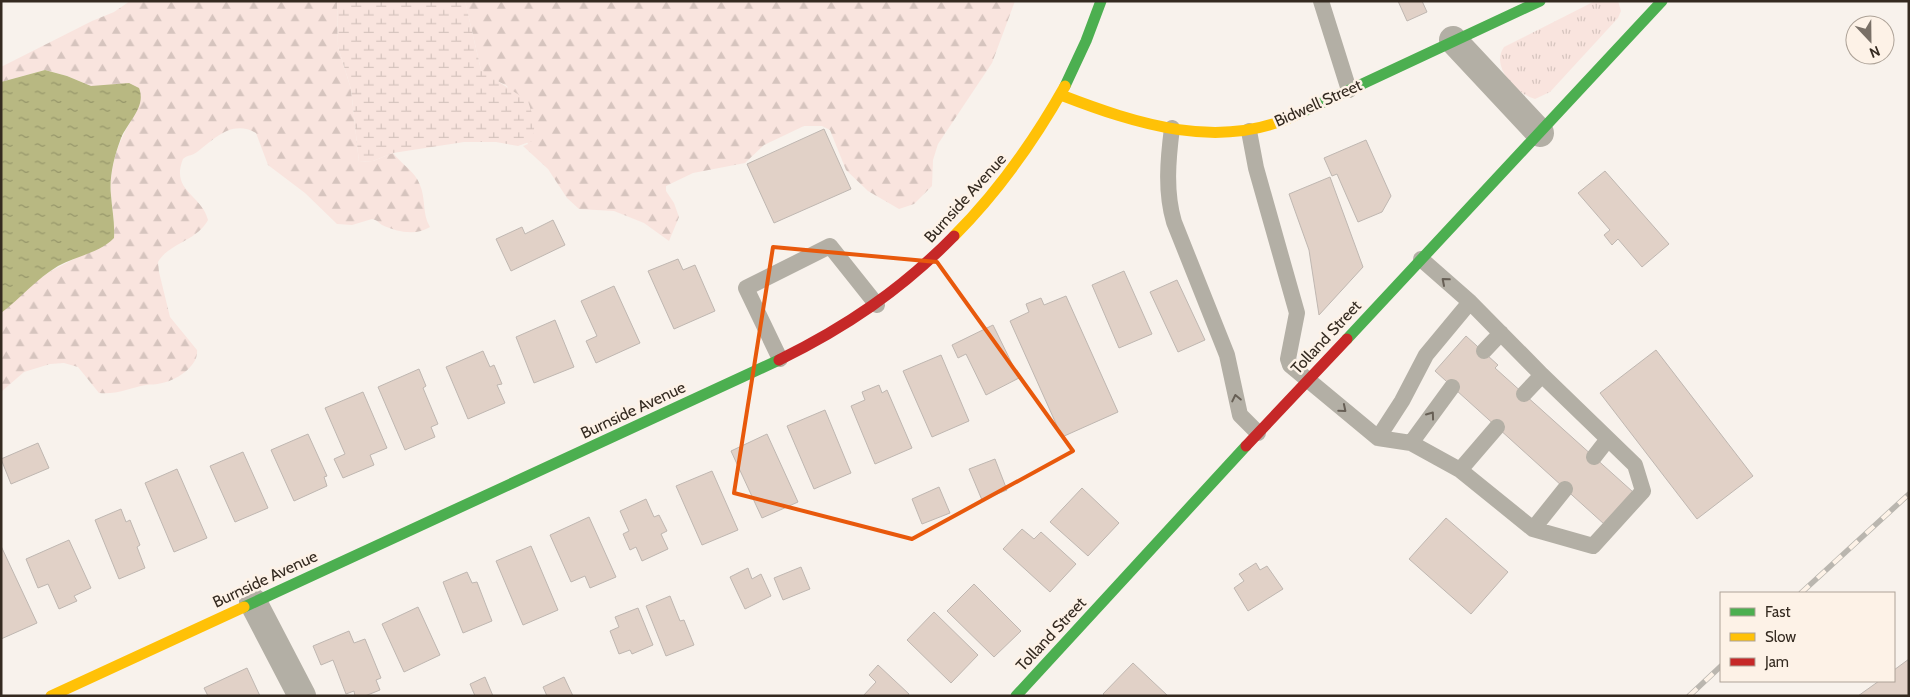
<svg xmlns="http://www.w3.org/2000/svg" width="1910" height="697" viewBox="0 0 1910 697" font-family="Cabin,sans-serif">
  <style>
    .grass { fill: url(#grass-tufts) }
    .forest { fill: url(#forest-firs) }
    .wetland { fill: url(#wetland-marsh) }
    .water { fill: url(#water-ripples) }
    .building { fill: #e1d1c7; stroke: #bfb7b1 }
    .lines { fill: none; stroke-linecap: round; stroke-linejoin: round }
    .lane { stroke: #b3afa5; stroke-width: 16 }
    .street { stroke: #b3afa5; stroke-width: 28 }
    .fast { stroke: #4caf50; stroke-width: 11 }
    .slow { stroke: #ffc107; stroke-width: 11 }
    .jam { stroke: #c62828; stroke-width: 11 }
    .rail-casing { stroke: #bab6af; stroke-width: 5.5 }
    .rail { stroke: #fdf2e7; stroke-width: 4; stroke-dasharray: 11; stroke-linecap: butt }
    .oneway { stroke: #675f55 }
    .marked { fill: none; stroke: #e8590c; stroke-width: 4; stroke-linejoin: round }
    .labels { text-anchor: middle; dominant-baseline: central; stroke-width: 5; stroke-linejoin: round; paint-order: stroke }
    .street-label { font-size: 16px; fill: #342a20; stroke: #fdf2e7 }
  </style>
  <defs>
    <pattern id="grass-tufts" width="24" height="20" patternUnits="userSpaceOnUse" patternTransform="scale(1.25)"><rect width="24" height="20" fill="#f9e4de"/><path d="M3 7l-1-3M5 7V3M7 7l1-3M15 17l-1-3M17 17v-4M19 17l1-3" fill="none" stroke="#d6c4be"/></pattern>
    <pattern id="forest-firs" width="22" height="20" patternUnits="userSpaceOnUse" patternTransform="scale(1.25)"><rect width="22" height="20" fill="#f9e4de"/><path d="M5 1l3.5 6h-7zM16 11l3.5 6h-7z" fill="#d6c4be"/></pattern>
    <pattern id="wetland-marsh" width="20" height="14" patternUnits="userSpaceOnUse" patternTransform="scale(1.25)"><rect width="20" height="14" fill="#f9e4de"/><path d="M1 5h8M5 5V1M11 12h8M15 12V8" fill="none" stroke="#d6c4be"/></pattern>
    <pattern id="water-ripples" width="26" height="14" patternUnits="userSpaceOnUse" patternTransform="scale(1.25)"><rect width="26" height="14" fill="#b8b882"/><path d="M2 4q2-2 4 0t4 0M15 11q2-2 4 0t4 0" fill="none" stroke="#96966a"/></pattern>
  </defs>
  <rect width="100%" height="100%" fill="#f8f2ec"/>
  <!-- grass -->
  <path class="grass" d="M1595 1H1618L1621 11 1618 18 1550 92 1535 99C1516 94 1490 66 1504 47Z"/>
  <!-- forest -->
  <path class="forest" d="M130 1H337L338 47 351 89 359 162 373 161 393 153C402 165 415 171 420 185 426 199 422 214 430 227 416 236 397 232 382 225 378 222 377 220 372 219L352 225 337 224 305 193 268 165 256 133C232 119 214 139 197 152 192 156 187 155 183 159 170 191 202 195 208 220 197 241 169 243 158 262L159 272 170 317 197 350C199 366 175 381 162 383 156 385 151 384 146 385 129 388 116 395 99 393L78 367 64 363 50 364 24 372 1 392V313L30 285 51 271 114 238C115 222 112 210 111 194 109 164 120 137 136 113L102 87 91 86 67 76 45 70 1 82V67L92 21 114 12Z
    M465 1H1015L992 63 938 144 933 160 932 186 914 204 899 209 868 191 846 170 830 130 822 126H804L764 145 745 163 693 173 666 186V191L674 203 679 217 669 241 644 223 614 211 579 209 567 198 548 169 523 146 528 144 507 86 488 76 481 70Z"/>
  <!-- wetland -->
  <path class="wetland" d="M337 1H465L481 70 528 101 535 123 532 141 518 146 496 142H464L393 153 373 161 359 162 351 89 338 47Z"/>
  <!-- water -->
  <path class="water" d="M45 70 67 76 91 86 129 83 139 88C147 108 126 123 120 141 114 157 109 178 111 195 112 210 115 222 114 238 99 253 77 256 58 266 36 279 21 298 1 313V82Z"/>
  <!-- building -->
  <path class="building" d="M1398 1H1422L1427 12 1407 21Z
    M824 129 851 189 774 223 747 164Z
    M1366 140 1391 196 1382 212 1358 222 1337 174 1332 176 1324 158Z
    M1605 171 1669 244 1642 267 1618 239 1612 245 1604 235 1610 230 1578 193Z
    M1330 177 1363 267 1319 315 1309 250 1289 194Z
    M553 220 565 245 511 271 496 239 522 227 525 234Z
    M678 259 683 270 695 265 715 311 674 329 648 271Z
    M1124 271 1152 334 1119 348 1092 285Z
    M1177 280 1205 340 1178 352 1150 292Z
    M614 286 640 343 596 363 586 341 597 336 581 301Z
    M1066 296 1118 412 1062 437 1010 321 1029 312 1026 304 1041 298 1044 305Z
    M555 320 574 367 534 383 516 337Z
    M993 325 1019 378 986 395 966 354 958 358 952 345Z
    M1466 336 1498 365 1495 368 1633 492 1604 524 1435 371Z
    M1656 350 1753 476 1697 519 1600 393Z
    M483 351 490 367 494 365 502 384 497 385 505 403 468 419 446 367Z
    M941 355 969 421 932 437 903 371Z
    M419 369 426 386 423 388 438 424 431 427 435 437 405 450 378 387Z
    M879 385 882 393 887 390 912 448 875 464 851 406 865 400 862 392Z
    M363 392 387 448 370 455 374 465 343 478 334 459 345 454 325 408Z
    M825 410 851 473 814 489 787 426Z
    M308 434 327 476 324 477 327 486 294 501 271 450Z
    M767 434 798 502 762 518 731 451Z
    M38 443 49 468 11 484 1 459Z
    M243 452 268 508 235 522 210 466Z
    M995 459 1007 490 982 500 969 469Z
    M177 469 207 538 174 552 145 483Z
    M712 471 738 530 702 545 676 486Z
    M939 487 950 513 922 524 912 499Z
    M1082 488 1119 523 1088 556 1050 522Z
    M646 499 654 517 659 515 667 531 661 534 668 549 642 561 636 547 630 550 623 534 629 531 620 511Z
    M121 509 126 522 130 520 140 545 137 547 145 568 119 579 95 520Z
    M589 517 616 577 590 588 585 576 571 582 550 535Z
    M1446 518 1508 572 1471 614 1409 559Z
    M1022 529 1034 539 1041 532 1076 564 1050 592 1003 549Z
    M69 540 91 588 74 596 77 601 59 609 48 584 38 588 26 559Z
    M1 546 37 623 1 639Z
    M531 546 558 610 523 625 496 561Z
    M1256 563 1260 570 1267 566 1283 589 1248 611 1234 588 1244 581 1239 574Z
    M801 567 810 589 783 600 774 578Z
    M748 568 752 579 761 574 771 596 745 609 730 577Z
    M467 572 472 583 477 582 492 621 463 633 443 582Z
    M974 584 1021 631 994 657 947 611Z
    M670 596 680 621 684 620 694 645 666 656 646 606Z
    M418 607 440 655 404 672 382 624Z
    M638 608 653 645 632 654 630 650 619 654 610 631 619 627 615 617Z
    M934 612 978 655 951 683 907 640Z
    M349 631 354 643 365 639 381 678 376 680 380 690 365 696H355L354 691 346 694 333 660 321 665 313 646Z
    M1909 659V696H1858L1879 681H1894V670Z
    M1133 663 1168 696H1105L1103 694Z
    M878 665 909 694 908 696H863L876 682 869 675Z
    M247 668 260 696H208L204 688Z
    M485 677 493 696H475L470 684Z
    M564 677 573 696H547L543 687Z"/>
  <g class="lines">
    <!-- lane -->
    <path class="lane" d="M1321 1 1349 90
      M1172 128C1168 159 1165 192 1174 222L1227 355 1240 415 1258 433
      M1249 131 1256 168 1297 313 1288 359 1290 365 1378 438 1411 443 1460 470 1533 529 1593 546 1643 491 1635 465 1542 375 1470 302 1421 259
      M1484 351 1501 333
      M780 359 746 288 830 246 877 305
      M1524 394 1542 375
      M1378 438 1402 401 1426 355 1470 302
      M1411 443 1452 387
      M1594 457 1608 439
      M1460 470 1497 427
      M1533 529 1565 489"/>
    <!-- street -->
    <path class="street" d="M1453 40 1540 133
      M253 602 302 696"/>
    <!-- fast -->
    <path class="fast" d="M1065 86 1086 41 1101 1
      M1298 114 1540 1
      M1347 339 1662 1
      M244 607 779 360
      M1016 696 1246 446"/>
    <!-- slow -->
    <path class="slow" d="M1061 95C1136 124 1221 152 1298 114
      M954 236C999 191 1034 141 1065 86
      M51 696 244 607"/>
    <!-- jam -->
    <path class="jam" d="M779 360C846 327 901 290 954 236
      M1246 446 1347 339"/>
    <defs>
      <path id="rail" d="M1801 593 1909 494
        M1689 696 1721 666"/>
    </defs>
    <!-- rail casing -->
    <use href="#rail" class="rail-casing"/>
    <!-- rail -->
    <use href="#rail" class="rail"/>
  </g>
  <!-- one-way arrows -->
  <defs><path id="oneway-chevron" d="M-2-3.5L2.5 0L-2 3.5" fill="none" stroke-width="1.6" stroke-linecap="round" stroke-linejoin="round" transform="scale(1.25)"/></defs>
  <g class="oneway">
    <use href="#oneway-chevron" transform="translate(1445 281) rotate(-139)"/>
    <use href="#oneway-chevron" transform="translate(1236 398) rotate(-102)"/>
    <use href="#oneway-chevron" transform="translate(1343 409) rotate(40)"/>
    <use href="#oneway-chevron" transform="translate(1431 415) rotate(-54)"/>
  </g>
  <!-- marked area -->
  <path class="marked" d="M773 247 937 262 1073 451 912 539 734 493Z"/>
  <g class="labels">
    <!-- street labels -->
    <g class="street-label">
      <text transform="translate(1318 103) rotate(-24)">Bidwell Street</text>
      <text transform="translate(965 198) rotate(-48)">Burnside Avenue</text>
      <text transform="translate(1326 337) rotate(-47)">Tolland Street</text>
      <text transform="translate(633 410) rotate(-25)">Burnside Avenue</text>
      <text transform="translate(265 579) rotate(-25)">Burnside Avenue</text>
      <text transform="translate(1051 634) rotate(-47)">Tolland Street</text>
    </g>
  </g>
  <!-- border -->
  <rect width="1910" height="697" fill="none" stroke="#342a20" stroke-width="5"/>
  <!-- legend -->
  <rect x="1720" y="592" width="175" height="90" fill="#fdf2e7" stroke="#ada297"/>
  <rect x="1730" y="608" width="25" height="8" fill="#4caf50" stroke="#ada297"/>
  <text x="1765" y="617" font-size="15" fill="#342a20">Fast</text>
  <rect x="1730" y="633" width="25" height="8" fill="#ffc107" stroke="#ada297"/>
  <text x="1765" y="642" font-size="15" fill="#342a20">Slow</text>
  <rect x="1730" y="658" width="25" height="8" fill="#c62828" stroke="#ada297"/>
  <text x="1765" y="667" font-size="15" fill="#342a20">Jam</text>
  <!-- north arrow -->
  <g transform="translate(1870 40) rotate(158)"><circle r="24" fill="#fdf2e7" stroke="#ada297"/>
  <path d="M0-4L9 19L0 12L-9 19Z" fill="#797067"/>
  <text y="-8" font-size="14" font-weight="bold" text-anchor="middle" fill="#342a20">N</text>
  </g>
</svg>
